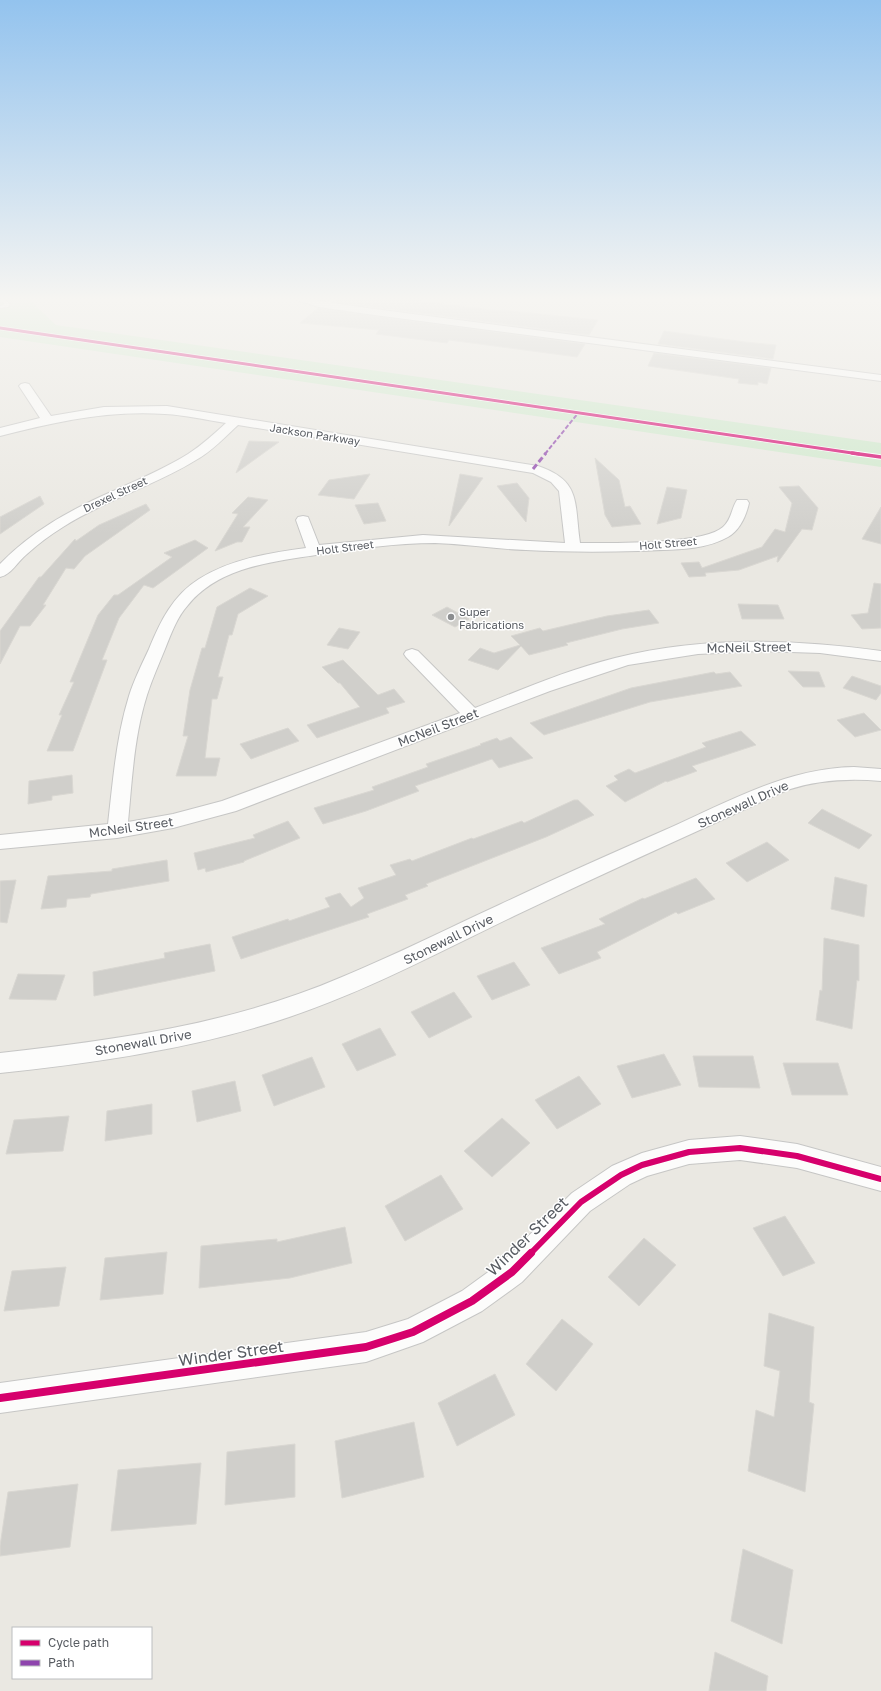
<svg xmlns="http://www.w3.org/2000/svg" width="881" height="1691" viewBox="0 0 881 1691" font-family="'Golos Text',sans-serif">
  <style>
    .green { fill: #cee8cb }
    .building { fill: #d0cfcb; stroke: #d9d7d2 }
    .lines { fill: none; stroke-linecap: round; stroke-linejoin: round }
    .lane-casing { stroke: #c6c6c5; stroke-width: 2 }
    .street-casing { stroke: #c6c6c5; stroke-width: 2 }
    .lane { fill: #fcfcfb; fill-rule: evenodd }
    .street { fill: #fcfcfb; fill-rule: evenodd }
    .quiet-far1 { stroke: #8e44ad; stroke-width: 2; stroke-dasharray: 4.5 2; stroke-linecap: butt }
    .quiet { stroke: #8e44ad; stroke-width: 3; stroke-dasharray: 6 3; stroke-linecap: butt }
    .cycleway-far3-casing { stroke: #fff; stroke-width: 4.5 }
    .cycleway-far2-casing { stroke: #fff; stroke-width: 5.5 }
    .cycleway-far1-casing { stroke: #fff; stroke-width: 8 }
    .cycleway-casing { stroke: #fff; stroke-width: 10 }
    .cycleway-far3 { stroke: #d6006c; stroke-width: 3 }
    .cycleway-far2 { stroke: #d6006c; stroke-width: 3.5 }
    .cycleway-far1 { stroke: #d6006c; stroke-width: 6 }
    .cycleway { stroke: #d6006c; stroke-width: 8 }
    .poi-dot { fill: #8b8d8f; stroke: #fff; stroke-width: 1.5 }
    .labels { text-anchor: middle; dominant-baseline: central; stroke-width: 3; stroke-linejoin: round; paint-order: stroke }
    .far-street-label { font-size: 11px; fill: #585c62; stroke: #fff }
    .far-poi-label { font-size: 11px; fill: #585c62; stroke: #fff; text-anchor: start }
    .street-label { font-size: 13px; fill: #585c62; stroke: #fff }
    .near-street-label { font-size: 16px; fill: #585c62; stroke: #fff }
  </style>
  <rect width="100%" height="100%" fill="#eae8e2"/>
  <!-- green -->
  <path class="green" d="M0 298H27L56 325 881 443V467L0 337Z"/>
  <!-- building -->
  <path class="building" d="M339 298H421L419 301 500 311 501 310 598 320 589 335 335 302Z
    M318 308 367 315 585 344 577 357 449 340 447 343 376 334 379 330 300 323Z
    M664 331 745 342 776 345 773 359 658 344Z
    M654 353 771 368 767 384 758 382V385L738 383 739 379 648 366Z
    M249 441 279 442 236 473Z
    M595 458 619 480 625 507 630 506 641 524 612 527 605 515Z
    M370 474 354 499 318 495 329 480Z
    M460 474 483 478 449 526V525Z
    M517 483 529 498 526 522 497 486Z
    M799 486 818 508 812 530 802 529 778 562H777L778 556 739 570 705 573 706 576 689 577 681 563 699 562 702 568 762 547 775 529 785 532 792 503 779 487Z
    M667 487 687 490 681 518 657 524Z
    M40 496 44 504 0 534V517Z
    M248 497 268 500 243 527H250L242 542H237L215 551 238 514 232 513Z
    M378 503 386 521 364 524 355 505Z
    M146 504 150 510 85 556 74 569 66 568 43 605H46L30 626H20L0 664V631L39 577H41L75 539 76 541 99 525Z
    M881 507V544L862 539Z
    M195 540 208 548 153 588 144 585 119 618 102 660H107L73 751H47L62 715H59L74 682H70L98 615 114 595H118L172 557 164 553Z
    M874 583 881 584V628L862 629 851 615 868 613Z
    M250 588 268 596 238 614 232 635H229L218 677H223L217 699H212L205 758H220L216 776H176L188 736H183L190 690 202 648H205L217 607Z
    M738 604 778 605 784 619H742Z
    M447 607 469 619 455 627 432 615Z
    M649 610 659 623 622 629 566 643 568 645 529 655 521 646 498 670 468 660 480 648 494 653 520 645 511 636 540 628 543 631 607 616Z
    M339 628 360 632 348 649 327 645Z
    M343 660 378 695 394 689 405 702 386 708 389 713 317 738 307 725 360 707 340 683H338L322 667Z
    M788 671 819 672 825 687H803Z
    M714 672 716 674 730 672 742 686 650 702 544 735 530 723 631 688Z
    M852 676 881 686V693L876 700 843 688Z
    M864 713 881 730 855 737 837 720Z
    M288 728 299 741 251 759 240 744Z
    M741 731 756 745 692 766 697 771 667 782 666 781 625 802 606 786 618 780 614 776 629 769 635 773 706 747 702 743Z
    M511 737 533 758 499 768 492 759 415 786 419 791 366 811 323 824 314 808 374 790 372 787 428 767 426 764 481 745 480 744 497 738 500 741Z
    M72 775 73 793 52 796V800L28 804 29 781Z
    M574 800H578L594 815 546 837 426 884 428 886 405 895 408 899 367 914 369 917 241 959 232 937 288 919 289 921 330 907 325 898 340 893 351 907 364 898 358 888 396 875 390 865 410 859 412 861 472 838 473 839 522 821 524 823Z
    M822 809 872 835 859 849 808 823Z
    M288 821 300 838 244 861V862L206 872 205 868 198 870 194 853 255 838 253 835Z
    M767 842 789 860 747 882 726 863Z
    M167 860 169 881 91 894 90 897 67 899 66 907 41 909 48 876 112 871V869Z
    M835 877 867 885 864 917 831 909Z
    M696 878 715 899 678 914 676 912 597 952 601 958 559 974 541 948 605 924 599 919 643 898 644 899Z
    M16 880 7 923 0 922V881Z
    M824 938 859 945V981L857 980 852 1029 816 1020 820 990 822 991Z
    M210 944 215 971 94 996 93 972 165 958 164 953Z
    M514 962 530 985 492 1000 477 976Z
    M18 974 65 975 56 1000 9 999Z
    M454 992 472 1017 429 1038 411 1012Z
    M380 1028 396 1055 357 1071 342 1044Z
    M664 1054 681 1085 632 1098 617 1066Z
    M693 1056H753L760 1088 699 1087Z
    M312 1057 325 1087 274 1106 262 1075Z
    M783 1063H838L848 1095H792Z
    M579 1076 601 1104 557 1129 535 1100Z
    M235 1081 241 1111 197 1122 192 1091Z
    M152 1104V1134L105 1141 107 1111Z
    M69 1116 63 1151 6 1154 14 1120Z
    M502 1118 530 1143 492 1177 464 1151Z
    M441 1175 463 1209 405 1241 385 1206Z
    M785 1216 815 1263 783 1276 753 1228Z
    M345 1227 352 1263 290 1278 199 1288 201 1246 277 1239V1242Z
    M644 1238 676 1265 639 1306 608 1277Z
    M167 1252 163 1294 100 1300 105 1258Z
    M66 1267 59 1306 4 1311 12 1271Z
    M769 1313 814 1327 809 1402 814 1404 805 1492 748 1471 756 1410 774 1417 780 1371 764 1366Z
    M562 1319 593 1344 556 1391 526 1364Z
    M495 1374 515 1415 457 1446 438 1403Z
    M414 1422 424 1477 342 1498 335 1441Z
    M295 1444V1497L225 1505 227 1452Z
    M201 1463 196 1524 111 1531 118 1470Z
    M78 1484 70 1547 0 1556V1546L8 1492Z
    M743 1549 793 1570 782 1644 731 1621Z
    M715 1652 768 1676 766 1691H709Z"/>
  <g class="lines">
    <defs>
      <path id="lane" d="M0 298H3L10 304 8 307 0 308V306L5 304 0 300Z
        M333 298H338L327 306H323V304Z"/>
      <path id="street" d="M294 298H308L320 301 367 308 881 375V381L367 314 319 307 296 300Z
        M25 383 29 384 51 416 104 407 167 406 538 466C582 481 574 503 580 543 610 543 703 545 723 527 732 519 731 509 737 500H747L749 503C746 516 740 530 728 537 702 552 666 549 638 551 601 552 563 552 526 550 496 549 466 544 435 543 396 543 355 549 316 555 271 562 219 567 188 605 177 617 171 634 165 649 159 664 152 679 147 695 134 736 132 780 128 822L173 814 222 801 460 713 406 657 404 654 406 651 412 649 418 651 475 708C521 690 567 670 615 658 702 636 793 639 881 651V661L820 653 759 651 698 654 628 665 550 691 236 811 173 828 117 838 0 849V835L108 824C113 781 116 738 129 696 134 680 142 664 149 649 160 622 173 595 199 579 231 559 269 553 306 548L296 520 298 517 303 516 308 517 319 545 423 535 565 543 559 491 551 482 533 473 238 425C225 437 212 451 196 460 154 486 105 500 63 527 50 535 38 544 27 554 18 561 11 575 0 577V564C32 531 70 510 111 492 137 480 164 469 188 454 202 445 214 434 226 423 206 420 185 415 165 414 108 410 55 422 0 436V428L40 418 19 386 21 384Z
        M854 767 881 769V781C848 778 818 780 787 790 696 832 604 873 514 916 435 954 357 996 274 1022 185 1050 93 1063 0 1073V1053C117 1040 233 1024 342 977 395 955 447 929 499 905 554 879 610 854 665 830 726 803 786 768 854 767Z
        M740 1136 797 1144 881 1167V1191L797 1168 740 1160 689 1164 647 1176 630 1184 590 1211 522 1282 482 1311 423 1342 366 1362 0 1413V1383L366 1332 408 1319 462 1291 502 1262 572 1193 612 1166 642 1153 689 1140Z"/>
    </defs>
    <!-- lane casing -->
    <use href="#lane" class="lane-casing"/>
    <!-- street casing -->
    <use href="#street" class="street-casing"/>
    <!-- lane -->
    <use href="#lane" class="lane"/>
    <!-- street -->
    <use href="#street" class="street"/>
    <!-- quiet-far1 -->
    <path class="quiet-far1" d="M545 454 579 412"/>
    <!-- quiet -->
    <path class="quiet" d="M533 469 546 453"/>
    <defs>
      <path id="cycleway-far3" d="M0 328 859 454"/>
      <path id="cycleway-far2" d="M852 453 881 457"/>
      <path id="cycleway-far1" d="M530 1254 581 1202 621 1175 642 1165 689 1152 740 1148 797 1156 881 1179"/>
      <path id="cycleway" d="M0 1398 366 1347 413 1332 472 1301 512 1272 531 1253"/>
    </defs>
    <!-- cycleway-far3 casing -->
    <use href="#cycleway-far3" class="cycleway-far3-casing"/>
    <!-- cycleway-far2 casing -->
    <use href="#cycleway-far2" class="cycleway-far2-casing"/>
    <!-- cycleway-far1 casing -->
    <use href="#cycleway-far1" class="cycleway-far1-casing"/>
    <!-- cycleway casing -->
    <use href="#cycleway" class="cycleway-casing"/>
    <!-- cycleway-far3 -->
    <use href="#cycleway-far3" class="cycleway-far3"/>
    <!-- cycleway-far2 -->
    <use href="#cycleway-far2" class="cycleway-far2"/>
    <!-- cycleway-far1 -->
    <use href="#cycleway-far1" class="cycleway-far1"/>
    <!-- cycleway -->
    <use href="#cycleway" class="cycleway"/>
  </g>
  <!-- sky -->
  <linearGradient id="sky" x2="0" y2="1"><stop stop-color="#93c3ee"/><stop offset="0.56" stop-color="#f6f5f2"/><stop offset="1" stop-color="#f6f5f2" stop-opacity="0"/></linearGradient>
  <rect width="881" height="534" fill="url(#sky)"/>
  <!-- markers -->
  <circle class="poi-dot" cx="451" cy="617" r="4"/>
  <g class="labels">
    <!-- far-street labels -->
    <g class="far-street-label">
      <text transform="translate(315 434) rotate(9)">Jackson Parkway</text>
      <text transform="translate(115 494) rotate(-25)">Drexel Street</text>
      <text transform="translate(668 543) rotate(-5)">Holt Street</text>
      <text transform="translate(345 547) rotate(-7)">Holt Street</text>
    </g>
    <!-- far-poi labels -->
    <g class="far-poi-label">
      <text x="459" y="611">Super<tspan x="459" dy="13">Fabrications</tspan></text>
    </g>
    <!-- street labels -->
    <g class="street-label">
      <text transform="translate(749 647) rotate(-1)">McNeil Street</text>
      <text transform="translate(438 727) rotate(-21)">McNeil Street</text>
      <text transform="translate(743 804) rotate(-24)">Stonewall Drive</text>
      <text transform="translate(131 827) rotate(-8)">McNeil Street</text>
      <text transform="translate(448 939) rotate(-26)">Stonewall Drive</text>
      <text transform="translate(143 1042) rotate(-10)">Stonewall Drive</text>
    </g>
    <!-- near-street labels -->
    <g class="near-street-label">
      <text transform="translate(527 1236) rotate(-44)">Winder Street</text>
      <text transform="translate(231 1353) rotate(-8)">Winder Street</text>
    </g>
  </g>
  <!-- legend -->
  <rect x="12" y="1627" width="140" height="52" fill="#ffffff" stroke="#bcbec0"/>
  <rect x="20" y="1640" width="20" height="6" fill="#d6006c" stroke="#bcbec0"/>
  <text x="48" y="1647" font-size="12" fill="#585c62">Cycle path</text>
  <rect x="20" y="1660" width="20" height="6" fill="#8e44ad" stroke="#bcbec0"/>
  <text x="48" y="1667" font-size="12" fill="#585c62">Path</text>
</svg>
